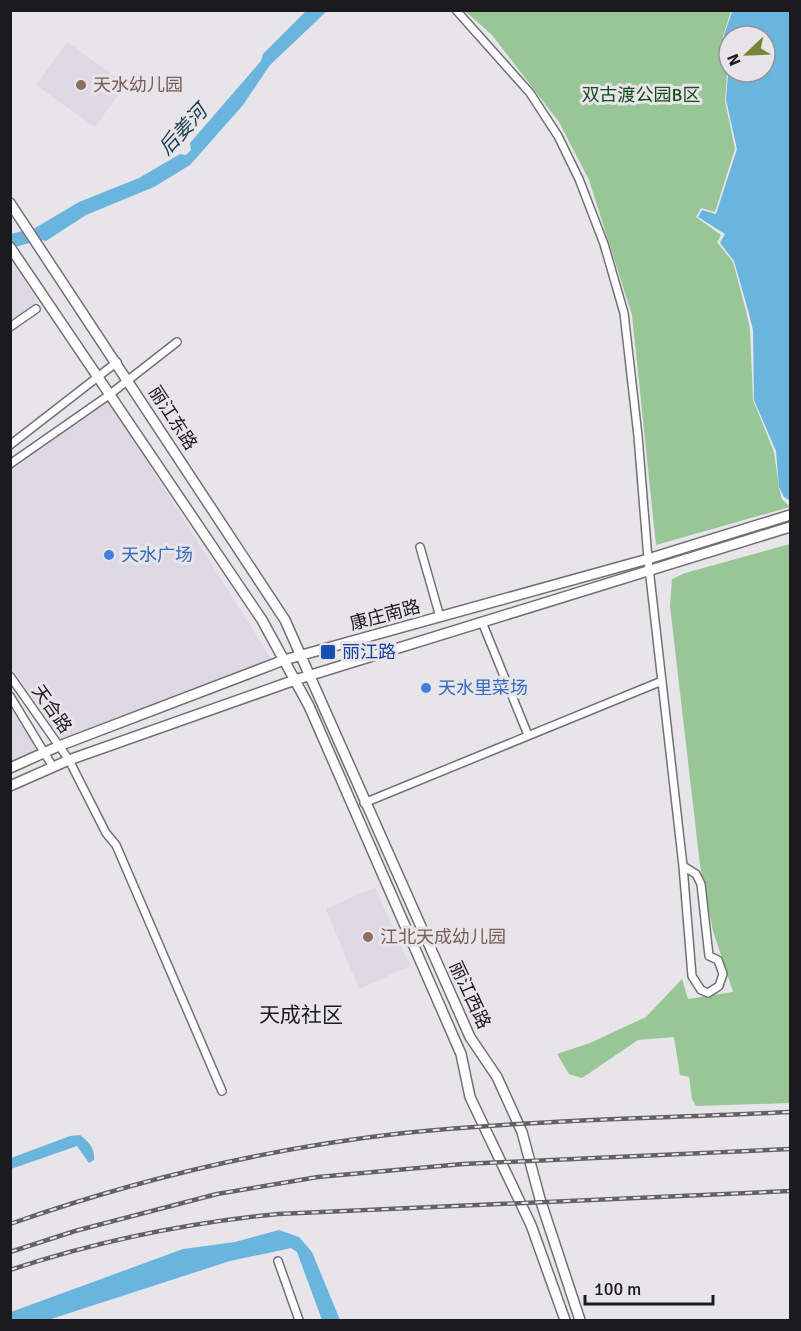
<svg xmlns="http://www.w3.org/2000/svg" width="801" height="1331" viewBox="0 0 801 1331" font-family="Signika,'Noto Sans SC',sans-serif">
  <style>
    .built { fill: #ded8e5 }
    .green { fill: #98c696 }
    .water { fill: #6ab5de; fill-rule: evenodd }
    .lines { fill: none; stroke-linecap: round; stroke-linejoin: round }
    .minor-casing { stroke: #727075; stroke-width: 10 }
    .secondary-casing { stroke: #727075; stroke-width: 12 }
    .minor { stroke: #fff; stroke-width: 7 }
    .secondary { stroke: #fff; stroke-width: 9 }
    .rail-casing { stroke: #626164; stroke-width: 4.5 }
    .rail { stroke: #e7e4ea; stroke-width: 2; stroke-dasharray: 7; stroke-linecap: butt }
    .education-dot { fill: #8d6e63; stroke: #e7e4ea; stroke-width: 2 }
    .shop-dot { fill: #3f7fe0; stroke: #e7e4ea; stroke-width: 2 }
    .transit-dot { fill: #1a4fb4; stroke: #e7e4ea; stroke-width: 2 }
    .labels { text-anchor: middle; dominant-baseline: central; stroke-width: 6; stroke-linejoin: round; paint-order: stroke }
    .education-label { font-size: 18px; fill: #785e54; stroke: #e7e4ea; text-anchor: start }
    .park-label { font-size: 18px; fill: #164c18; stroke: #e7e4ea }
    .street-label { font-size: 18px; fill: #1b1a1c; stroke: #e7e4ea }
    .shop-label { font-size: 18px; fill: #366cbe; stroke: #e7e4ea; text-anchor: start }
    .transit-label { font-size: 18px; fill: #164399; stroke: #e7e4ea; text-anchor: start }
    .water-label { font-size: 20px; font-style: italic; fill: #1b3d4e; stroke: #e7e4ea }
    .quarter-label { font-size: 21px; fill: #1b1a1c; stroke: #e7e4ea }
  </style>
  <rect width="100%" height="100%" fill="#e7e4ea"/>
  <!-- built -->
  <path class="built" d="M67 42 126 84 95 127 36 85Z
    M11 261 39 302 11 321H10Z
    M108 399 273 662 63 743 11 666 10 467Z
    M10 708 38 751 11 762H10Z
    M375 887 410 966 359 989 326 909Z"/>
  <!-- green -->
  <path class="green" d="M465 11H731L723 36 727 74 725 101 735 149 715 212 701 208 696 217 721 235 717 242 733 262 746 311 750 329 753 400 774 452 779 488 782 499 790 507 656 545 632 315 589 180 559 122 492 35Z
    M790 544V1103L696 1106 692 1099 689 1077 680 1075 674 1037 638 1040 582 1078 569 1074 557 1054 590 1043 646 1017 682 979 688 999 733 992 713 931 700 865 670 606 672 579 685 573Z"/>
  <!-- water -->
  <path class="water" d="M306 11H327L270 65 243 105 190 165 154 187 86 215 46 241 41 240 11 248V234L35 228 79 202 139 178 180 154 186 155 191 150 190 143 261 61 263 54Z
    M732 12 790 11V501L784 497 779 487 776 451 754 400 753 330 748 310 734 261 720 243 725 234 698 217 702 210 716 214 737 149 726 100 728 75 724 35ZM729 36H765V72H729Z
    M80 1135C89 1142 95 1148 94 1160L89 1163 77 1146 11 1169V1158L70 1136Z
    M279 1230 299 1237 312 1252 340 1320H322L297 1252 291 1248 230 1261 48 1320H11V1312L183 1249 235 1242Z"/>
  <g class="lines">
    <defs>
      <path id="minor" d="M456 10 530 93 558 136 579 179 604 244 624 313 638 436 648 559 683 866 692 976 701 990 708 993 719 986 723 974 718 960 709 956 701 884 696 874 683 866
        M10 327 36 309
        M10 445 117 362
        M10 464 109 395 177 342
        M420 547 440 617
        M482 622 528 735
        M10 676 69 760 106 833 116 845 222 1091
        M10 696 53 767
        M364 803 662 681
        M278 1261 299 1320"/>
      <path id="secondary" d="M10 203 285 620 470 1037 497 1077 522 1132 540 1199 580 1320
        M10 247 262 620 309 706 461 1054 470 1097 531 1225 565 1320
        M10 768 59 746 284 660 648 559 790 515
        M10 786 69 760 295 680 790 527"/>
    </defs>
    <!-- minor casing -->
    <use href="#minor" class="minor-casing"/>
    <!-- secondary casing -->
    <use href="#secondary" class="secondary-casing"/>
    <!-- minor -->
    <use href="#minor" class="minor"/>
    <!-- secondary -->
    <use href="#secondary" class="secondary"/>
    <defs>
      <path id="rail" d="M10 1224C138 1179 269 1148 404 1133 533 1120 662 1118 790 1112
        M10 1252 75 1231 217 1194 318 1177 463 1164 790 1149
        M10 1270C98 1241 187 1223 278 1214L790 1191"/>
    </defs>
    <!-- rail casing -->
    <use href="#rail" class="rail-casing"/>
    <!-- rail -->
    <use href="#rail" class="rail"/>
  </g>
  <!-- markers -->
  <g class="education-dot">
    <circle cx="81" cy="85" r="6"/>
    <circle cx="368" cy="937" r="6"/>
  </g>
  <g class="shop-dot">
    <circle cx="109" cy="555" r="6"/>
    <circle cx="426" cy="688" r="6"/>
  </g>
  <rect class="transit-dot" x="320" y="644" width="16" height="16" rx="3"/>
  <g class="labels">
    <!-- education labels -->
    <g class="education-label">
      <text x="93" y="85">天水幼儿园</text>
      <text x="380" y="937">江北天成幼儿园</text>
    </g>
    <!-- park labels -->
    <g class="park-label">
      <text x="641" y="95">双古渡公园B区</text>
    </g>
    <!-- street labels -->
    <g class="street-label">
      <text transform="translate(173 418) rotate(57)">丽江东路</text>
      <text transform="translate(385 615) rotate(-15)">康庄南路</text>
      <text transform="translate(52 709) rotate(55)">天合路</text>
      <text transform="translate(470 995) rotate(65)">丽江西路</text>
    </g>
    <!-- shop labels -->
    <g class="shop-label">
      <text x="121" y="555">天水广场</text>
      <text x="438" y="688">天水里菜场</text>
    </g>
    <!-- transit labels -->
    <g class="transit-label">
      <text x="342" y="652">丽江路</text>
    </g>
    <!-- water labels -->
    <g class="water-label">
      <text transform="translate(183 130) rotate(-47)">后姜河</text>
    </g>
    <!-- quarter labels -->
    <g class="quarter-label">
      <text x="301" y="1015">天成社区</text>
    </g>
  </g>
  <!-- border -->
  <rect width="801" height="1331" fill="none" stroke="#1b1a1c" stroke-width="24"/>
  <!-- north arrow -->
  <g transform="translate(747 54) rotate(247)"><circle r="28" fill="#e7e4ea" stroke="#959398" stroke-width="1.5"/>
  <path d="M0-4.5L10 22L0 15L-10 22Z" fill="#778635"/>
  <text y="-9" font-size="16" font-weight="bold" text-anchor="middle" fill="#1b1a1c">N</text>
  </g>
  <!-- scale -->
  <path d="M585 1295v9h128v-9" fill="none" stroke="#1b1a1c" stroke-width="3"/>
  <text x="594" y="1295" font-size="18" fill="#1b1a1c" stroke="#e7e4ea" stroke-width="4.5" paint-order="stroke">100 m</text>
</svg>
